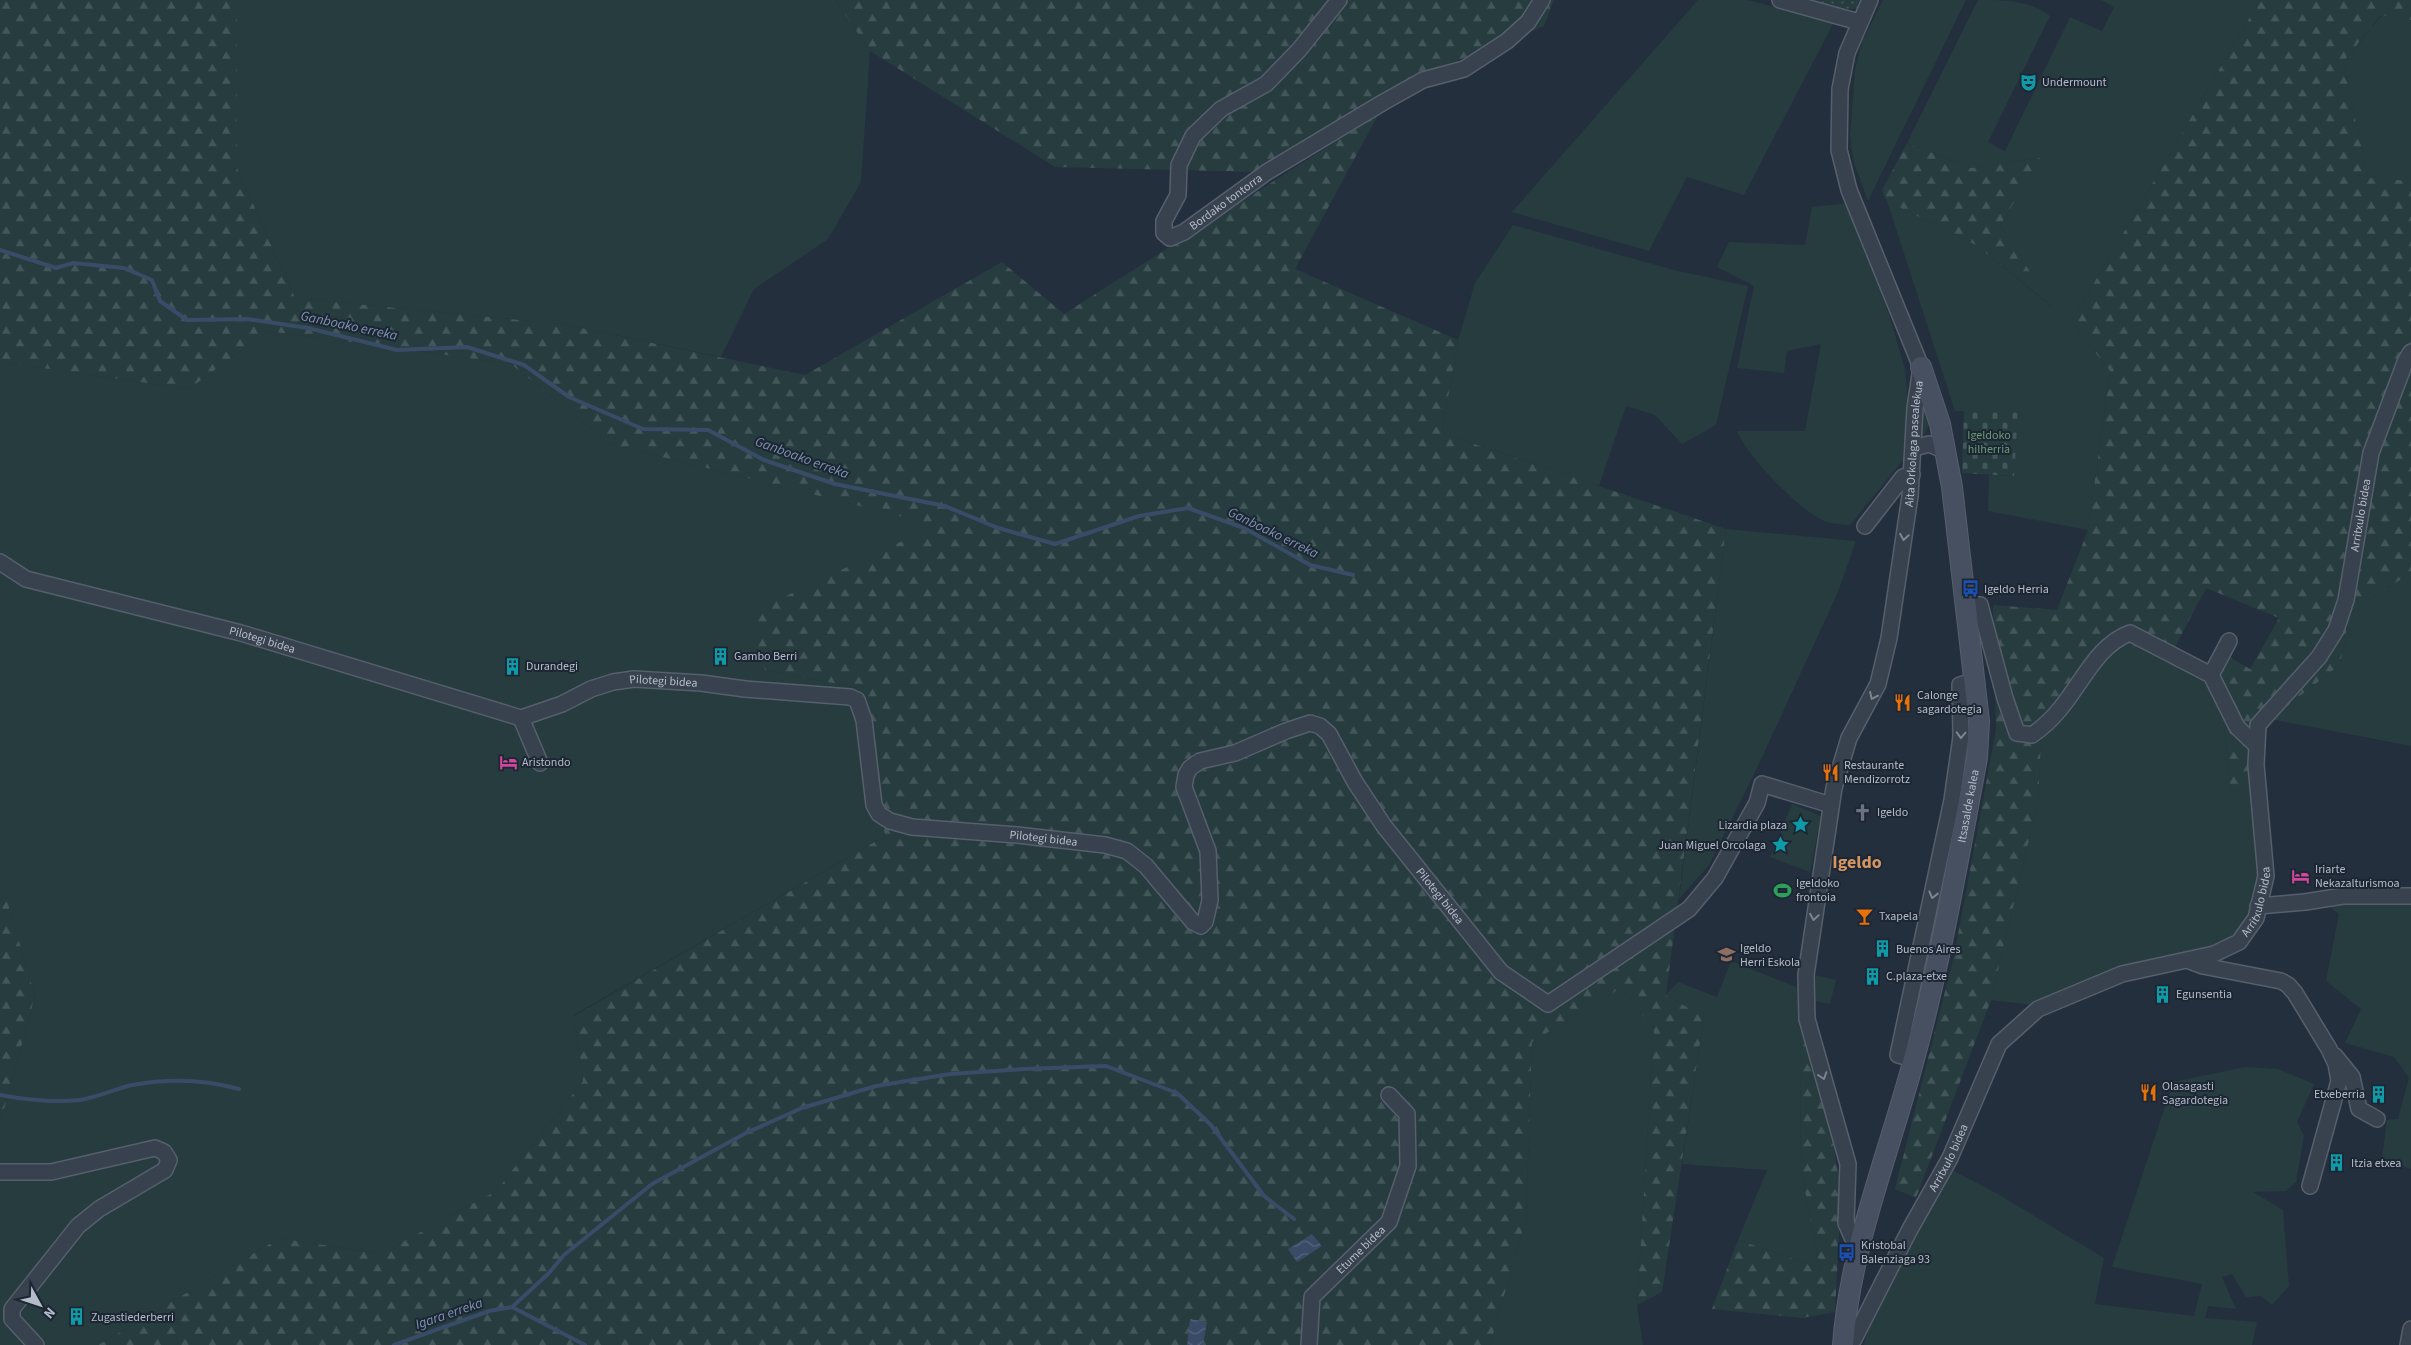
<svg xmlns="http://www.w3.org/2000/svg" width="2411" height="1345" viewBox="0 0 2411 1345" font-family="'Source Sans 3',sans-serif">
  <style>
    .green { fill: #263c3f }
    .forest { fill: url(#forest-firs) }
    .cemetery { fill: url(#cemetery-stones) }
    .garden { fill: url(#garden-dots) }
    .water { fill: url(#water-waves) }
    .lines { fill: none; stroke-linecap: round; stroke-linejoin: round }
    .stream { stroke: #394c67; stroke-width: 4 }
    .street-casing { stroke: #565f6c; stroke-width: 18 }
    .secondary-casing { stroke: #565f6c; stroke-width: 22 }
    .street { stroke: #38414e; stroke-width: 15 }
    .secondary { stroke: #465061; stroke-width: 20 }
    .oneway { stroke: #7c8592 }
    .labels { text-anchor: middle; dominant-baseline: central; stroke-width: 4; stroke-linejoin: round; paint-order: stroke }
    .poi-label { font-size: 12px; fill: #b4bcc9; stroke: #1d2633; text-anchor: start }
    .street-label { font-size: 12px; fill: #b4bcc9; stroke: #1d2633 }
    .park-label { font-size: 12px; fill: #6b9a76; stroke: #1d2633 }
    .water-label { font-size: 14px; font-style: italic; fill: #7c92b1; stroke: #1d2633 }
    .district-label { font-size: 18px; font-weight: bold; fill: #d59563; stroke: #1d2633 }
  </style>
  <defs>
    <pattern id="forest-firs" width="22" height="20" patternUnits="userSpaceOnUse" patternTransform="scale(1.25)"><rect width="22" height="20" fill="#263c3f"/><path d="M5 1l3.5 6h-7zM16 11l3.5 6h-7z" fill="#435659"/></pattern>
    <pattern id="cemetery-stones" width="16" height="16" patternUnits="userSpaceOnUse" patternTransform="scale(1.25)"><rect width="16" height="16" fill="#263c3f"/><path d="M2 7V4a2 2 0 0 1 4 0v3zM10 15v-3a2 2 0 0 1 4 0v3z" fill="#435659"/></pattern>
    <pattern id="garden-dots" width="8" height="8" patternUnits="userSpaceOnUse" patternTransform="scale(1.25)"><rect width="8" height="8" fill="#263c3f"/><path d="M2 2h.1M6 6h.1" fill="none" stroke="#435659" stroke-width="1.8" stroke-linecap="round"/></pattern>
    <pattern id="water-waves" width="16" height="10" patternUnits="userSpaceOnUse" patternTransform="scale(1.25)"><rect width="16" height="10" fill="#394c67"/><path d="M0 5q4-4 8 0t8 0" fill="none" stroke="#53647b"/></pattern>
  </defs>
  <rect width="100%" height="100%" fill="#242f3e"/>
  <!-- green -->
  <path class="green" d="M237 0H835L870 51 861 182 828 239 754 289 721 357 562 324 295 298 237 168Z
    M1698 0H1747L1834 22 1744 195 1687 177 1649 251 1512 212Z
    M1883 0H1966L1868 201 1854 163 1850 137 1855 70 1862 42Z
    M1978 0C2006 0 2029 0 2050 16L1988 142 2005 151 2070 17 2102 31 2114 7 2101 0H2260L2071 322 2110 371 2088 530 1988 511 1989 475 2013 476 2018 411H1955L1887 201 1976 245 2051 306 2000 226 2039 158 1971 168 1907 143Z
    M2382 15 2411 20V181L2368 179 2343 62Z
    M1849 203 1891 321 1905 369 1908 403 1903 460 1850 525C1843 524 1834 524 1827 522 1800 512 1748 457 1737 431H1805L1821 344 1787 351 1784 373 1737 368 1754 286 1717 267 1729 242 1805 245 1812 207Z
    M1513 225 1674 270 1748 286 1716 425 1682 444 1655 415 1626 406 1599 486 1442 433 1458 340 1475 283Z
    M268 331 511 364 610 444 937 525 765 670 859 688 885 836 574 1015 583 1081 496 1191 380 1254 280 1238 98 1345H0V1124L35 996 4 891 0 896V362L189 389Z
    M1921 392 1930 423 1922 438 1917 443Z
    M1726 529 1856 541 1838 592 1758 766 1709 865 1679 899Z
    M2411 573V746L2270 719 2340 665 2350 612Z
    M2112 648 2174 649 2219 676 2231 792 2252 787 2260 876 2250 914 2235 935 2210 946 2115 969 2033 1005 1991 1000 2038 802 2041 743Z
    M1792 804 1821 816 1810 872 1770 857Z
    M2411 901V1169L2382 1158 2387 1120 2398 1119 2409 1078 2394 1057 2345 1043 2361 1009 2326 981 2339 914 2324 903Z
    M1731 961 1799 988 1798 1009 1800 1029 1801 1170 1820 1268 1738 1240 1767 1170 1682 1164 1704 1017 1666 995 1678 982 1717 997Z
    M1815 975 1836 980 1830 1004 1811 1000Z
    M1621 988 1654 1029 1637 1305 1643 1345H1490L1526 1219 1532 1042Z
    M2245 1067 2278 1069 2314 1084 2297 1122 2304 1136 2296 1182 2286 1191 2253 1192 2283 1210 2289 1286 2272 1305 2261 1296 2246 1297 2232 1274 2222 1277 2236 1309 2208 1306 2205 1318 2257 1322 2252 1345H1864L1874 1310 1950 1169 1996 1193 2104 1258 2095 1304 2194 1316 2202 1284 2112 1267 2173 1082Z"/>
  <!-- forest -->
  <path class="forest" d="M0 0H237V168L295 298 562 324 805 375 1002 262 1064 314 1378 115 1295 269 1458 340 1442 433 1726 529 1666 995 1704 1017 1662 1292 1637 1305 1654 1029 1621 988 1532 1042 1526 1219 1490 1345H98L280 1238 380 1254 496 1191 583 1081 574 1016 885 836 859 688 765 670 748 614 936 525 610 444 511 364 268 331 189 389 0 362Z
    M835 0H1554L1544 26 1421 75 1261 172 1055 167 870 51Z
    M2260 0H2411V20L2381 15 2343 62 2368 178 2411 181V573L2350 612 2340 665 2270 719 2252 787 2231 792 2219 676 2231 658 2250 669 2279 618 2206 588 2174 649H2112L2041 743 2038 802 1991 1000 1916 1198 1895 1189 1954 956 1996 730 1993 605 2057 610 2088 530 2110 371 2071 322Z
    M1907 143 1971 168 2040 158 2000 226 2053 307 1976 245 1887 201 1882 190Z
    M4 890 35 996 0 1124V896Z
    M1800 1029 1825 1095 1841 1192 1835 1312 1802 1318 1712 1309 1738 1240 1820 1268 1801 1170Z"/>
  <!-- cemetery -->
  <path class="cemetery" d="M1964 410 2018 411 2014 476 1962 473Z"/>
  <!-- garden -->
  <path class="garden" d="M1795 0H1861L1857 9 1825 8Z"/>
  <!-- water -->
  <path class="water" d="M1312 1234 1322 1246 1297 1262 1288 1249Z
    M1190 1319 1207 1322 1203 1345H1187Z"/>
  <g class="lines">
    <!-- stream -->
    <path class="stream" d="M0 250 56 268 73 263 124 268 152 280 160 301 187 320 247 319 308 328 397 350 467 347 524 365 569 397 643 429 708 430 764 460 835 484 945 506 998 528 1055 544 1139 516 1188 508 1244 528 1310 565 1353 575
      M0 1095C27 1100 53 1103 80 1100 98 1097 115 1089 132 1085 169 1078 203 1079 239 1089
      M512 1307 548 1274 564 1255 652 1184 746 1133 802 1108 876 1086 950 1074 1024 1069 1106 1066 1177 1093 1211 1125 1264 1196 1294 1219
      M512 1307 585 1345
      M394 1345 489 1311 512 1307"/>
    <defs>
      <g id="street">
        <path id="s1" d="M1339 0 1299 50 1266 84 1221 109 1193 136 1179 165 1178 195 1164 221V233L1170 238 1184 232 1267 172 1382 103 1423 80 1464 69 1507 41 1528 22 1542 0"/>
        <path d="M1780 0 1859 22"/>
        <path d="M1914 448 1929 444 1946 451"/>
        <path d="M1865 526 1903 477 1912 475"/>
        <path id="s2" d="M0 562 26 579 241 633 521 718 562 704 591 689 613 682 634 679 701 683 745 689 850 697 857 700 864 720 874 805 879 814 890 821 912 827 1017 835 1105 845 1127 851 1146 866 1193 922 1201 926 1205 922 1210 900 1208 851 1184 787 1186 775 1190 768 1200 761 1235 753 1286 731 1310 723 1320 726 1329 734 1355 782 1384 826 1501 972 1548 1004 1689 909 1715 878 1757 803 1762 784 1831 805"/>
        <path d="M1966 604 1980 605 2005 698 2017 733 2032 735C2042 728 2052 719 2060 709 2082 683 2097 645 2130 633L2211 675 2237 727 2256 745"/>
        <path d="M2211 675 2229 641"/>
        <path d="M521 718 540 763"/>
        <path d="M2258 906 2305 902 2343 896H2411"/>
        <path d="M2187 960 2203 966 2281 981 2288 985 2295 993 2329 1049 2336 1064 2339 1081 2310 1186"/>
        <path d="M2335 1056 2352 1077 2359 1109 2377 1119"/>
        <path d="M1914 1059 1898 1055 1952 800 1961 737 1960 685 1976 680"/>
        <path d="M0 1172H51L155 1148 164 1152 169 1160 165 1170 99 1209 78 1226 12 1309V1319L36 1345"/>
        <path id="s3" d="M1861 1238 1852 1237 1846 1223 1848 1164 1807 1019 1806 975 1834 788 1849 738 1878 684 1889 638 1910 496 1915 408 1921 367 1849 190 1839 150 1840 89 1847 53 1870 0"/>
        <path id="s4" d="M1309 1345 1312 1297 1389 1222 1408 1166 1407 1114 1389 1095"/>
        <path id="s5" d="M1844 1345 1854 1339 1909 1231 1950 1158 1999 1044 2038 1009 2122 974 2214 954 2239 942 2256 918 2266 876 2256 765 2258 725 2319 657 2336 630 2346 600 2371 453 2406 360 2411 352"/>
        <path d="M2408 1345 2411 1329"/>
      </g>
      <g id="secondary">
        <path id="s6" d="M1843 1345C1850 1247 1889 1153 1914 1059 1941 960 1958 859 1977 758L1979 721 1952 487 1940 424 1921 367"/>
      </g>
    </defs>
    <!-- street casing -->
    <use href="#street" class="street-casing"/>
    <!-- secondary casing -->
    <use href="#secondary" class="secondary-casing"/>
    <!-- street -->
    <use href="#street" class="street"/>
    <!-- secondary -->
    <use href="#secondary" class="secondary"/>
  </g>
  <!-- one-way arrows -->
  <defs><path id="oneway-chevron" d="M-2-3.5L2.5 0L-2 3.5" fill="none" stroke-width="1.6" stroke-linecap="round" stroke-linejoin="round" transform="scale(1.25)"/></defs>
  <g class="oneway">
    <use href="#oneway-chevron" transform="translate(1904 537) rotate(99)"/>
    <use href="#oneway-chevron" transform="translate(1873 696) rotate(115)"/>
    <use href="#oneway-chevron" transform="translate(1961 735) rotate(92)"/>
    <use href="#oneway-chevron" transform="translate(1933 895) rotate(104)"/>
    <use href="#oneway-chevron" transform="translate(1814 917) rotate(99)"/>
    <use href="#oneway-chevron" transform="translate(1823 1076) rotate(72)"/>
  </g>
  <!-- icons -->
  <defs>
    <symbol id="theatre-bare" viewBox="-9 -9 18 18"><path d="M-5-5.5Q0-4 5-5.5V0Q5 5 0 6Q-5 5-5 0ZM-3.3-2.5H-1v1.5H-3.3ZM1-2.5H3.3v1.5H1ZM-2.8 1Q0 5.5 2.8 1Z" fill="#0f9aa8" stroke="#1d2633" stroke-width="2.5" paint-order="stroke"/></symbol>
    <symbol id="bus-bare" viewBox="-9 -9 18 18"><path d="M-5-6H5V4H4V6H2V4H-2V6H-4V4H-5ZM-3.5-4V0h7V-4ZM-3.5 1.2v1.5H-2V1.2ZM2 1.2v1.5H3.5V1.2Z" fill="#1a4fb4" stroke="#1d2633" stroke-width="2.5" paint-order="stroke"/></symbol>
    <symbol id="building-bare" viewBox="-9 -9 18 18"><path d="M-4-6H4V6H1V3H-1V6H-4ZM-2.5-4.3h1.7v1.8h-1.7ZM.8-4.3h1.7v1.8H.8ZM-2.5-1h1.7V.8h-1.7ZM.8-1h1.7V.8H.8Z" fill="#0f9aa8" stroke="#1d2633" stroke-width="2.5" paint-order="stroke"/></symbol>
    <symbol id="restaurant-bare" viewBox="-9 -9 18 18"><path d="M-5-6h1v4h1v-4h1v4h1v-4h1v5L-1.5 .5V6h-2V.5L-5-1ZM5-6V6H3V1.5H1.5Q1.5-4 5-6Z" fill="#e8710a" stroke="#1d2633" stroke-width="2.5" paint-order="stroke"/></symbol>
    <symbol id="hotel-bare" viewBox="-9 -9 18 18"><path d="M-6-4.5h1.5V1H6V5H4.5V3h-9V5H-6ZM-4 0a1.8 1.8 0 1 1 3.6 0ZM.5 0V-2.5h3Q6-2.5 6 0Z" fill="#d1479c" stroke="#1d2633" stroke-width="2.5" paint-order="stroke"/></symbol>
    <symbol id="church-bare" viewBox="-9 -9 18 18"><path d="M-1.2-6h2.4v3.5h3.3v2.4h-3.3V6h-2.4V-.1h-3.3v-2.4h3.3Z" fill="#6b7280" stroke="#1d2633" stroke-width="2.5" paint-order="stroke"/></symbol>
    <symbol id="sight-bare" viewBox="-9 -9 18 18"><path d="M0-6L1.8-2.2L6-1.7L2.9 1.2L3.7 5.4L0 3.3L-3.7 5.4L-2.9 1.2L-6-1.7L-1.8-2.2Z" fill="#0f9aa8" stroke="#1d2633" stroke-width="2.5" paint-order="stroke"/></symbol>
    <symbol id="stadium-bare" viewBox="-9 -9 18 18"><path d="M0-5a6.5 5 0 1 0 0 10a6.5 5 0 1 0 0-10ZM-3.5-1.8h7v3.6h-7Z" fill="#2e9e5b" stroke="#1d2633" stroke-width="2.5" paint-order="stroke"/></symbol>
    <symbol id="bar-bare" viewBox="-9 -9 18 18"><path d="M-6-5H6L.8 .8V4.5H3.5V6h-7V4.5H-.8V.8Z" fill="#e8710a" stroke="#1d2633" stroke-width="2.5" paint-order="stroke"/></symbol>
    <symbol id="school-bare" viewBox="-9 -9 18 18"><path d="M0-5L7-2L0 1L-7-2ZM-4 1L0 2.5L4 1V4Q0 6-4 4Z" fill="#8d6e63" stroke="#1d2633" stroke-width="2.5" paint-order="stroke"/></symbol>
  </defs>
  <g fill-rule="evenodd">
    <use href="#theatre-bare" x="2016" y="70" width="25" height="25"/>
    <use href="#bus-bare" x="1958" y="576" width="25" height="25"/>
    <use href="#building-bare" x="708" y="644" width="25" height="25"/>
    <use href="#building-bare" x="500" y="654" width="25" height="25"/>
    <use href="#restaurant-bare" x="1890" y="690" width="25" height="25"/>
    <use href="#hotel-bare" x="496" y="750" width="25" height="25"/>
    <use href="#restaurant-bare" x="1818" y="760" width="25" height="25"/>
    <use href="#church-bare" x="1850" y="800" width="25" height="25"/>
    <use href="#sight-bare" x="1788" y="812" width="25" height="25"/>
    <use href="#sight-bare" x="1768" y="832" width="25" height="25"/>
    <use href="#hotel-bare" x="2288" y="864" width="25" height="25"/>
    <use href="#stadium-bare" x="1770" y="878" width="25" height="25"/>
    <use href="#bar-bare" x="1852" y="904" width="25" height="25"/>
    <use href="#building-bare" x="1870" y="936" width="25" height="25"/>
    <use href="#school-bare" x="1714" y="942" width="25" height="25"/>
    <use href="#building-bare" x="1860" y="964" width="25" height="25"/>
    <use href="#building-bare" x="2150" y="982" width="25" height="25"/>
    <use href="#restaurant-bare" x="2136" y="1080" width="25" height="25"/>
    <use href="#building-bare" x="2366" y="1082" width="25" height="25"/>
    <use href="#building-bare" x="2324" y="1150" width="25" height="25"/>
    <use href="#bus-bare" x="1834" y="1240" width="25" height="25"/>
    <use href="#building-bare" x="64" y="1304" width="25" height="25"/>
  </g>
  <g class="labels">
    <!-- poi labels -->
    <g class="poi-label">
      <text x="2042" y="82">Undermount</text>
      <text x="1984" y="589">Igeldo Herria</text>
      <text x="734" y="656">Gambo Berri</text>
      <text x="526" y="666">Durandegi</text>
      <text x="1917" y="695">Calonge<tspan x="1917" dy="14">sagardotegia</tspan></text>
      <text x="522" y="762">Aristondo</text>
      <text x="1844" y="765">Restaurante<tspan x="1844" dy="14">Mendizorrotz</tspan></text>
      <text x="1877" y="812">Igeldo</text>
      <text x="1787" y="825" text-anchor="end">Lizardia plaza</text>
      <text x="1766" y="845" text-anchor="end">Juan Miguel Orcolaga</text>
      <text x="2315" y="869">Iriarte<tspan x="2315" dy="14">Nekazalturismoa</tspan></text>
      <text x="1796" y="883">Igeldoko<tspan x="1796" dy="14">frontoia</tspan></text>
      <text x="1879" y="916">Txapela</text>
      <text x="1740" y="948">Igeldo<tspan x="1740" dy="14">Herri Eskola</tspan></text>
      <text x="1896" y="949">Buenos Aires</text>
      <text x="1886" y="976">C.plaza-etxe</text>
      <text x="2176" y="994">Egunsentia</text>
      <text x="2162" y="1086">Olasagasti<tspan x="2162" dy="14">Sagardotegia</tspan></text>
      <text x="2365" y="1094" text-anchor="end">Etxeberria</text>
      <text x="2351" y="1163">Itzia etxea</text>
      <text x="1861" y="1245">Kristobal<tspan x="1861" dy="14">Balenziaga 93</tspan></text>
      <text x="91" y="1317">Zugastiederberri</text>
    </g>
    <!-- street labels -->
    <g class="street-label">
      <text stroke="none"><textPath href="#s1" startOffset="380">Bordako tontorra</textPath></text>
      <text stroke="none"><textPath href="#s3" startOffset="824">Aita Orkolaga pasealekua</textPath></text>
      <text stroke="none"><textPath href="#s5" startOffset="1071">Arritxulo bidea</textPath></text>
      <text stroke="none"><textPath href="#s2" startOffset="275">Pilotegi bidea</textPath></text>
      <text stroke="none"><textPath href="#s2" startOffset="695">Pilotegi bidea</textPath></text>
      <text stroke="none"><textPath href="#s6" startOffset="554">Itsasalde kalea</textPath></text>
      <text stroke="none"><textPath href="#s2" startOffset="1175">Pilotegi bidea</textPath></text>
      <text stroke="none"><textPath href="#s2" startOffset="1880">Pilotegi bidea</textPath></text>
      <text stroke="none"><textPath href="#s5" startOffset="651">Arritxulo bidea</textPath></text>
      <text stroke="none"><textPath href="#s5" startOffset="216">Arritxulo bidea</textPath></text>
      <text stroke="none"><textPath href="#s4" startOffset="116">Etume bidea</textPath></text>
    </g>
    <!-- park labels -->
    <g class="park-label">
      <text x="1989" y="435">Igeldoko<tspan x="1989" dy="14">hilherria</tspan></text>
    </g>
    <!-- water labels -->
    <g class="water-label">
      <text transform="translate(349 326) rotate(12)">Ganboako erreka</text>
      <text transform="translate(802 458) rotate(20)">Ganboako erreka</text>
      <text transform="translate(1273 533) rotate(26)">Ganboako erreka</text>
      <text transform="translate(449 1314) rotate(-19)">Igara erreka</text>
    </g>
    <!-- district labels -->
    <g class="district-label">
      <text x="1857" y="862">Igeldo</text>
    </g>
  </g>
  <!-- north arrow -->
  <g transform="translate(40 1305) rotate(130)" stroke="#1d2633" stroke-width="4" paint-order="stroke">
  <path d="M0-4L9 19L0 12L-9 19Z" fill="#b4bcc9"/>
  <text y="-8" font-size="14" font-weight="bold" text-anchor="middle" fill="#b4bcc9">N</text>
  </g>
</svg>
